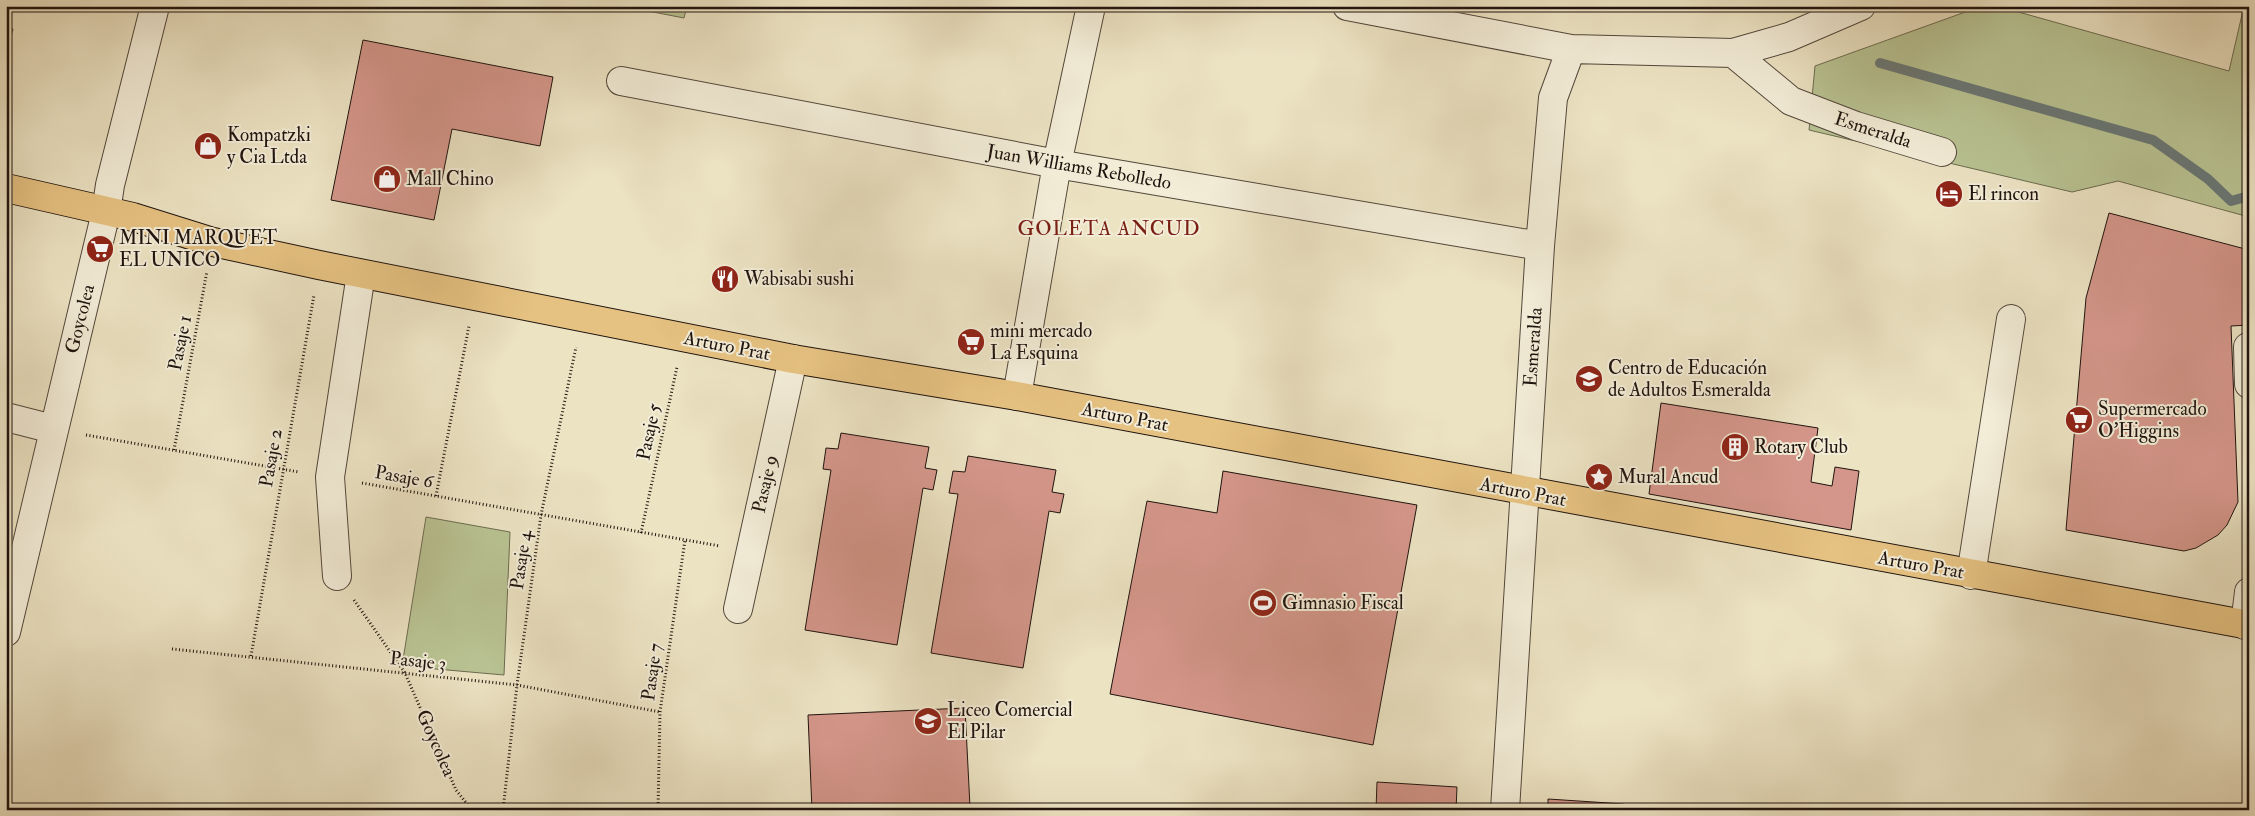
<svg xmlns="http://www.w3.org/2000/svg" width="2255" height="816" viewBox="0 0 2255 816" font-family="'IM FELL Double Pica',serif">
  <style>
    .green { fill: #b9c393; stroke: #6c6b50 }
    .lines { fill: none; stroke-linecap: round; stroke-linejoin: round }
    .stream { stroke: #6a7876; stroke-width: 10 }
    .building { fill: #d4968a; stroke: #1f130e }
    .minor-casing { stroke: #52473b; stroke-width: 30 }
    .major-casing { stroke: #1f130e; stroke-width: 30 }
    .path { stroke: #1f130e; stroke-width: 3; stroke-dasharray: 1 2.5; stroke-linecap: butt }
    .minor { stroke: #f3edd8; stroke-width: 28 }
    .major { stroke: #e6c282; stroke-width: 28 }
    .labels { text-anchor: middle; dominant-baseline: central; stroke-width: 4; stroke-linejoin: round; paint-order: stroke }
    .street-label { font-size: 19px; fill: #1f130e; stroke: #f3edd8 }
    .poi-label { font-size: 19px; fill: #1f130e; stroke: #f3edd8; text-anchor: start }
    .neighbourhood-label { font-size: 20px; letter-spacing: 1px; fill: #7a1f14; stroke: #f3edd8 }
  </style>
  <rect width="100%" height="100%" fill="#ece3c3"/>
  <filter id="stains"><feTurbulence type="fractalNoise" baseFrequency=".004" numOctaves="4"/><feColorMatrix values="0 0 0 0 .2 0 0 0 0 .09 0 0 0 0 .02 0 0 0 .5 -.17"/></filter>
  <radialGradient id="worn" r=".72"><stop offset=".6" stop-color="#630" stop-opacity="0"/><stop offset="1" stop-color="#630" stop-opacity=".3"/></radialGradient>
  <!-- green -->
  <path class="green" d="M622 6H687L684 18Z
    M1982 6H1997L2229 71 2244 6H2249V217L2118 181 2072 192 1809 130 1815 66Z
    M426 517 510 532 504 675 402 666Z"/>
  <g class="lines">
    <!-- stream -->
    <path class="stream" d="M1880 63 2153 140 2208 179 2231 201 2249 196"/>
  </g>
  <!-- building -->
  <path class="building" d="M6 28 13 29 6 56Z
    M363 40 553 77 540 146 452 129 434 220 331 200Z
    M2109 213 2249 250V325L2231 326 2238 502 2227 525 2218 535 2196 548 2184 551 2066 530 2086 298Z
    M1661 403 1818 428 1811 482 1832 486 1835 467 1859 471 1851 530 1649 494Z
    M841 433 929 447 925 468 937 470 933 490 923 488 897 645 805 630 831 470 823 469 826 448 838 449Z
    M968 456 1056 470 1052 492 1064 494 1060 513 1049 511 1023 668 931 653 958 494 949 493 953 471 965 472Z
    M1223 471 1417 505 1373 745 1110 694 1147 501 1217 513Z
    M965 708 970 807H956V810H812L808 715Z
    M1377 782 1457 787 1456 810H1376Z
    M1548 799 1624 804V810H1548Z"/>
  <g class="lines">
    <defs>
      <path id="minor" d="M1347 6 1571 49
        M1733 53 1791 101 1856 126 1942 152
        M621 81 1057 164 1540 246
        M2248 347 2249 384
        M1017 396 1057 164 1091 6
        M6 417 53 429
        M1971 575 2011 319
        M337 576 330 477 361 274
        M738 609 793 359
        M2245 625 2249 592
        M6 632 106 212 110 185 155 6
        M1505 810 1540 246 1553 98 1571 49 1733 53 1789 37 1861 6"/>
      <path id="major" d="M6 188 133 217 213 242 319 265 793 359 1017 396 2249 625"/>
    </defs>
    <!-- minor casing -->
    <use href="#minor" class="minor-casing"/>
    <!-- major casing -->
    <use href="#major" class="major-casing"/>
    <!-- path -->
    <path class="path" d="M86 435 299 472
      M174 450 207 271
      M362 483 720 546
      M436 496 469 326
      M641 533 677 367
      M354 600 405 673 456 790 472 810
      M172 649 517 685 660 712
      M251 656 314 295
      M503 810 517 685 541 515 576 347
      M658 810 660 712 685 540"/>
    <!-- minor -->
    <use href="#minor" class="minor"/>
    <!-- major -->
    <use href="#major" class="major"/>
  </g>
  <!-- icons -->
  <defs>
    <symbol id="shop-disc" viewBox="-11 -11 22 22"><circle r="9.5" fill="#8f2418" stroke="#f3edd8"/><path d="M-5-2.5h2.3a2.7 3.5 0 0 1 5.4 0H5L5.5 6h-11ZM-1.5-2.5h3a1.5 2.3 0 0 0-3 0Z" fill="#fff"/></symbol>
    <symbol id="hotel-disc" viewBox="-11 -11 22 22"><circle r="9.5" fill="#8f2418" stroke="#f3edd8"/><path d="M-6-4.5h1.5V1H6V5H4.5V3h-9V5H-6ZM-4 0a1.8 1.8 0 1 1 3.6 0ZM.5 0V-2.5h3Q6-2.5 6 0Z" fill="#fff"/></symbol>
    <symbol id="supermarket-disc" viewBox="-11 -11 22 22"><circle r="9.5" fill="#8f2418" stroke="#f3edd8"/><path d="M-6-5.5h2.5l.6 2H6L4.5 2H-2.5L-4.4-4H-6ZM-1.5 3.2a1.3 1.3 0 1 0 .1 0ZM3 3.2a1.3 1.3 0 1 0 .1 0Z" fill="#fff"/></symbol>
    <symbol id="restaurant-disc" viewBox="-11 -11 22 22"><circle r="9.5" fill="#8f2418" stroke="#f3edd8"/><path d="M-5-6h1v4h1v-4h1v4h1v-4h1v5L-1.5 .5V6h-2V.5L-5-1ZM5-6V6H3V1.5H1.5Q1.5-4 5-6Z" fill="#fff"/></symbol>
    <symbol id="school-disc" viewBox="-11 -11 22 22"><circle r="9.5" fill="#8f2418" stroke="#f3edd8"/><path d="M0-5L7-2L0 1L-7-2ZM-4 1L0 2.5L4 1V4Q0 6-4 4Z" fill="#fff"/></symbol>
    <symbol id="building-disc" viewBox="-11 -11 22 22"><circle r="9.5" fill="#8f2418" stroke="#f3edd8"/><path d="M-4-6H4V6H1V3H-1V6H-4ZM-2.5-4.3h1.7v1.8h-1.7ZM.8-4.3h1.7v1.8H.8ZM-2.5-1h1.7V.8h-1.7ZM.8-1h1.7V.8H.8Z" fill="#fff"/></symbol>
    <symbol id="sight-disc" viewBox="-11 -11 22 22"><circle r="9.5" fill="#8f2418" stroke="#f3edd8"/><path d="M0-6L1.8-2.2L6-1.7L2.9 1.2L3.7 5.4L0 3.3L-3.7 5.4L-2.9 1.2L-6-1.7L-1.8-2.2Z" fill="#fff"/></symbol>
    <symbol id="stadium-disc" viewBox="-11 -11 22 22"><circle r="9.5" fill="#8f2418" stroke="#f3edd8"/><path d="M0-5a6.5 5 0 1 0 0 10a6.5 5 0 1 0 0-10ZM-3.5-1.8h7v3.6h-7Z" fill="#fff"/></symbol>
  </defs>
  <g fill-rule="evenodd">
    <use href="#shop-disc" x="192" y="130" width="32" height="32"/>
    <use href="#shop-disc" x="371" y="163" width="32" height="32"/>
    <use href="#hotel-disc" x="1933" y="178" width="32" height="32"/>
    <use href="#supermarket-disc" x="84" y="233" width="32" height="32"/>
    <use href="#restaurant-disc" x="709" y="263" width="32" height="32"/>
    <use href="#supermarket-disc" x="955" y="326" width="32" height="32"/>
    <use href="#school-disc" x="1573" y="363" width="32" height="32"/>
    <use href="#supermarket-disc" x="2063" y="404" width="32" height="32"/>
    <use href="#building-disc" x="1719" y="431" width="32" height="32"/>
    <use href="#sight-disc" x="1583" y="461" width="32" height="32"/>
    <use href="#stadium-disc" x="1247" y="587" width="32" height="32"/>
    <use href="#school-disc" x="912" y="705" width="32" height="32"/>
  </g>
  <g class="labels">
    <!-- street labels -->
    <g class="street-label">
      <text transform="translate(1873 130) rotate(18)">Esmeralda</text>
      <text transform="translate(1079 167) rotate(10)">Juan Williams Rebolledo</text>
      <text transform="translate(80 319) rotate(-76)">Goycolea</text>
      <text transform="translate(180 343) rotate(-79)">Pasaje 1</text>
      <text transform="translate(727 346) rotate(11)">Arturo Prat</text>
      <text transform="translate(1533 347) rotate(-86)">Esmeralda</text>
      <text transform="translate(1125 417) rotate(11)">Arturo Prat</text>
      <text transform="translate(649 432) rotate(-78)">Pasaje 5</text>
      <text transform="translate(271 458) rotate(-80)">Pasaje 2</text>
      <text transform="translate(404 477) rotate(10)">Pasaje 6</text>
      <text transform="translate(765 484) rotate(-77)">Pasaje 9</text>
      <text transform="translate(1523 492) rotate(11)">Arturo Prat</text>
      <text transform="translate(521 560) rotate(-82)">Pasaje 4</text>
      <text transform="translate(1921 565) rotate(10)">Arturo Prat</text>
      <text transform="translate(418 661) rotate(6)">Pasaje 3</text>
      <text transform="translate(652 672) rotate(-82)">Pasaje 7</text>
      <text transform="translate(436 743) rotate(66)">Goycolea</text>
    </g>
    <!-- poi labels -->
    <g class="poi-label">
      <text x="227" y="135">Kompatzki<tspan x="227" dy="22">y Cia Ltda</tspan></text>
      <text x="406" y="179">Mall Chino</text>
      <text x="1968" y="194">El rincon</text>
      <text x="119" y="238">MINI MARQUET<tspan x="119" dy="22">EL UNICO</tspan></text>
      <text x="744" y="279">Wabisabi sushi</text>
      <text x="990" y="331">mini mercado<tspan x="990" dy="22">La Esquina</tspan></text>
      <text x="1608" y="368">Centro de Educación<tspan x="1608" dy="22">de Adultos Esmeralda</tspan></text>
      <text x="2098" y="409">Supermercado<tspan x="2098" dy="22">O'Higgins</tspan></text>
      <text x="1754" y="447">Rotary Club</text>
      <text x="1618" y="477">Mural Ancud</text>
      <text x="1282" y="603">Gimnasio Fiscal</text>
      <text x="947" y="710">Liceo Comercial<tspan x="947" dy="22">El Pilar</tspan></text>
    </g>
    <!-- neighbourhood labels -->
    <g class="neighbourhood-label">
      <text x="1109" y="228">GOLETA ANCUD</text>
    </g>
  </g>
  <!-- margin -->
  <rect width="2255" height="816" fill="none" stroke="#ece3c3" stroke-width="25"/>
  <rect x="8" y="8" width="2240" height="801" fill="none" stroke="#1f130e" stroke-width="2.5"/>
  <rect x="12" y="12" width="2230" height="791" fill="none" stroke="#1f130e"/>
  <rect width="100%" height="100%" filter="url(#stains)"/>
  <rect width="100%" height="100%" fill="url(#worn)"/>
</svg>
